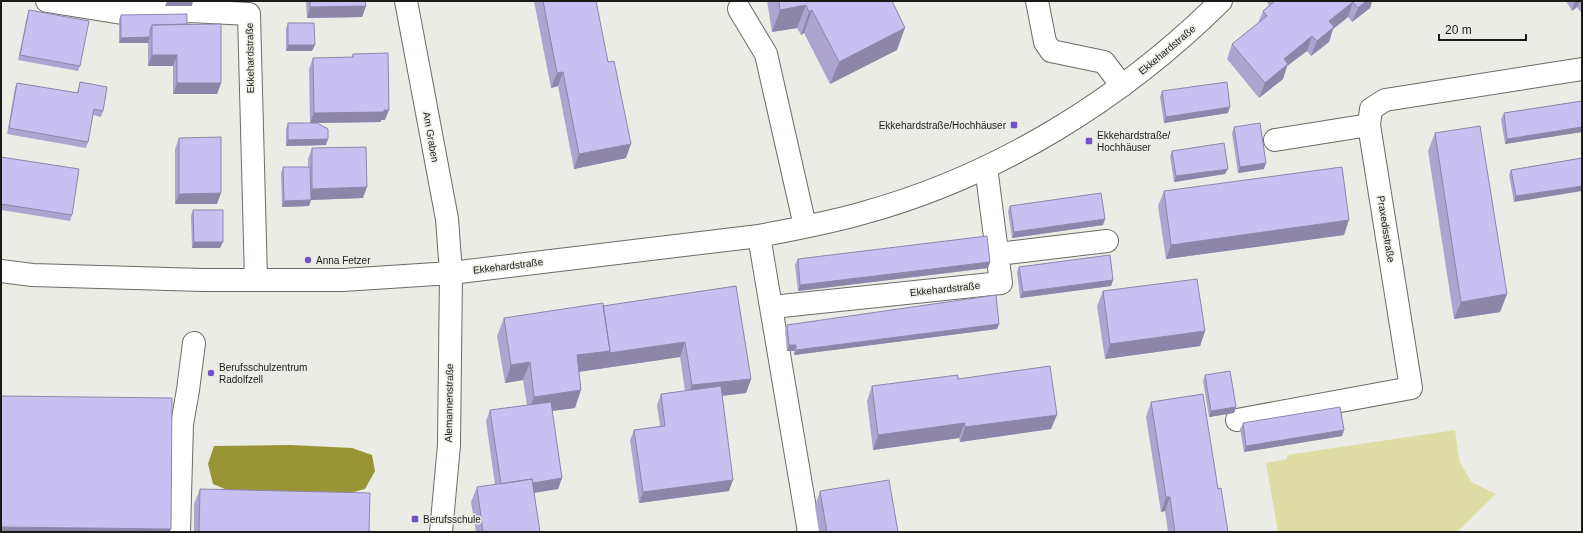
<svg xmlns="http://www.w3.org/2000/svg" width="1583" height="533" viewBox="0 0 1583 533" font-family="Helvetica,sans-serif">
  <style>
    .green { fill: #dddda5 }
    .water { fill: #989535 }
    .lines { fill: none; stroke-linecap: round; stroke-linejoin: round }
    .minor-casing { stroke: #6c6c66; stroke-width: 24 }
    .minor { stroke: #fff; stroke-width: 22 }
    .wall { fill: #ada5d0 }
    .shaded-wall { fill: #8d86a9 }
    .building { fill: #c9c0f2; stroke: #8d86a9 }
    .poi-dot { fill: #7550c9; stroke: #ecece6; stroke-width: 1.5 }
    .labels { text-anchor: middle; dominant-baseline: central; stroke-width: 3; stroke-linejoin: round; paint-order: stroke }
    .street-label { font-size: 10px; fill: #1a1a18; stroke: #ecece6 }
    .poi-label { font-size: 10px; fill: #1a1a18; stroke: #ecece6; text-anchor: start }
  </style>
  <rect width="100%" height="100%" fill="#ecece6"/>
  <!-- green -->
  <path class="green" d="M1455 430 1459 460 1471 482 1496 494 1457 532H1278L1266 463 1287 459V455Z"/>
  <!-- water -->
  <path class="water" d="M291 445 352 448 372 455 375 471 365 489 331 498 237 494 213 484 208 464 214 446Z"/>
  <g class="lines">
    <defs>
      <path id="minor" d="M47 1 122 13 190 11 249 14 256 280
        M406 1 447 219 451 273 449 445 441 532
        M1037 1 1045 42 1051 51 1104 62 1122 86
        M739 9 766 54 805 226
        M1275 140 1369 125
        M759 236 809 532H808
        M998 254 1107 241
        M1 271 32 275 203 280H343L451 273 759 236C794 229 829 223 863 213 998 176 1122 99 1221 1
        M772 307 1001 283 986 167
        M1237 420 1411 388 1369 125 1371 109 1385 100 1582 69
        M179 532 182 424 188 390 194 343"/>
    </defs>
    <!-- minor casing -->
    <use href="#minor" class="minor-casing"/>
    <!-- minor -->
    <use href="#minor" class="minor"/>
  </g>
  <!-- wall -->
  <path class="wall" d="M306 1H365L366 6 362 17 307 18Z
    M534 1H596L608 62 626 158 574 169 558 86 551 88Z
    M767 1H892L897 50 830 84 804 33 801 35 797 28 772 32Z
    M1266 1H1372L1370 8 1352 22 1348 17 1333 29 1329 42 1311 56 1307 51 1287 66 1283 79 1259 98 1227 59 1232 44 1258 23 1263 11 1269 5Z
    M1566 1H1582V14L1577 7 1572 11Z
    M29 10 80 66 78 71 18 60 27 16Z
    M121 15 187 24 221 83 217 94H173V66H148V43H119V20Z
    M288 23 312 51H286V29Z
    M353 54 385 120H381V122L317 123 326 145 286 146V129L288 123H310L309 69 313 58 352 57Z
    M80 82 103 111 101 117 93 115 88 142 86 148 7 134 15 88 17 83 77 93Z
    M1162 91 1228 113 1164 123 1160 97Z
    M1582 101V132L1505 144 1501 119 1504 113Z
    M1234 127 1264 169 1238 173 1232 133Z
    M1435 133 1507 294 1500 312 1454 319 1428 151Z
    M179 138 217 204H175V149Z
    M312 148 363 198 311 200 309 206 282 207 281 173 283 167H308V159Z
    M1172 151 1225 174 1174 182 1170 156Z
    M1 157 72 215 70 221 1 210Z
    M1582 158 1514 202 1509 175 1511 170Z
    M1164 191 1344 235 1166 259 1158 206Z
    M1010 206 1103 225 1012 238 1008 211Z
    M193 210 220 248H192L191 216Z
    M798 259 990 262 988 268 798 291 795 265Z
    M1019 267 1113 280 1111 286 1020 298 1017 272Z
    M736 286 751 379 746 393 722 396 729 491 639 503 630 440 634 430 660 426 657 405 661 394 685 391 680 357 579 372 575 408 552 411 562 478 558 489 534 493 540 532H476L471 502 477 487 495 485 486 421 490 410 527 405 523 380 505 383 497 336 504 318 603 306Z
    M1103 291 1205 331 1200 346 1105 359 1097 306Z
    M999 324 997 329 794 355V351H787L785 331 787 325Z
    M1205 375 1236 407 1234 413 1209 417 1203 381Z
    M958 379 1051 429 960 442 959 438 873 450 867 401 872 386Z
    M1151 402 1218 489 1228 532H1168L1165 511 1161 512 1146 417Z
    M1243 423 1344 430 1342 436 1244 452 1240 429Z
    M200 489 369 532H194V504Z
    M820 491 898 532H819L815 506Z"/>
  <!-- shaded-wall -->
  <path class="shaded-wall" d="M167 1H193L192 6H165Z
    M1366 1H1372L1370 8 1352 22 1358 8Z
    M1575 1H1580L1577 7 1572 11Z
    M1353 2 1348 17 1333 29 1329 42 1311 56 1317 41 1329 21Z
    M806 5 797 28 772 32 780 10Z
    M366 6 362 17 307 18 310 7Z
    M812 10 804 33 801 35 809 12Z
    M905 28 897 50 830 84 839 62Z
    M1312 36 1307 51 1287 66 1283 79 1259 98 1265 83 1284 59Z
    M150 37 148 43H119L121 38Z
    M288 45H315L312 51H286Z
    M152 55H177L173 66H148Z
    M563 72 558 86 551 88 557 73Z
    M177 83H221L217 94H173Z
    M1230 107 1228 113 1164 123 1166 117Z
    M389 110 385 120H381V122L310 123 314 113Z
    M1582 127V132L1505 144 1507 139Z
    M328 139 326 145 286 146 288 140Z
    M631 144 626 158 574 169 579 154Z
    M1266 163 1264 169 1238 173 1240 167Z
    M1228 169 1225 174 1174 182 1176 176Z
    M1582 186V191L1514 202 1516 196Z
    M367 187 363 198 309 200 312 189Z
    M221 193 217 204H175L179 194Z
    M311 200 309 206 282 207 284 201Z
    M1105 219 1103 225 1012 238 1014 232Z
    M1349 220 1344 235 1166 259 1171 245Z
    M194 242H223L220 248H192Z
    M990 262 988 268 798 291 800 285Z
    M1113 280 1111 286 1020 298 1023 292Z
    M1507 294 1500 312 1454 319 1461 302Z
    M999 324 997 329 794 355 796 350Z
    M1205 331 1200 346 1105 359 1110 344Z
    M685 342 680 357 570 373 577 355 610 351Z
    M789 345H796L794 351H787Z
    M530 362 523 380 505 383 511 365Z
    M751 379 746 393 686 400 692 385Z
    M581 390 575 408 528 414 534 397Z
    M1236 407 1234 413 1209 417 1211 411Z
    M1057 415 1051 429 960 442 965 427Z
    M965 423 959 438 873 450 878 435Z
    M1344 430 1342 436 1244 452 1246 446Z
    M562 478 558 489 497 498 501 487Z
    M733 480 729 491 639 503 643 492Z
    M1166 497H1170L1165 511 1161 512Z
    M1 527 171 529 170 532H1Z"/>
  <!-- building -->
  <path class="building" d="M310 1H365L366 6 310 7Z
    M543 1H596L608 62 614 61 631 144 579 154 563 72 557 73Z
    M779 1H892L905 28 839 62 812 10 809 12 806 5 780 10Z
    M1275 1H1366L1358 8 1353 2 1329 21 1334 27 1317 41 1312 36 1284 59 1288 64 1265 83 1232 44 1267 16 1263 11Z
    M29 10 89 21 80 66 20 55Z
    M187 14V24L152 25 150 30V37L121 38V15Z
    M288 23H314L315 45H288Z
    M221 24V83H177V55H152V25Z
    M388 53 389 110H384V112L314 113 313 58 353 57V54Z
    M80 82 107 87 103 111 94 109 88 142 9 128 17 83 78 93Z
    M1227 82 1230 107 1166 117 1162 91Z
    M1582 101V127L1507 139 1504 113Z
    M288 123H317L328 129V139L288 140Z
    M1260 123 1266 163 1240 167 1234 127Z
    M1480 126 1507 294 1461 302 1435 133Z
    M221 137V193L179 194V138Z
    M1224 143 1228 169 1176 176 1172 151Z
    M366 147 367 187 312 189V148Z
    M1 157 79 169 72 215 1 204Z
    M1582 158V186L1516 196 1511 170Z
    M283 167H310L311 200 284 201Z
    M1342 167 1349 220 1171 245 1164 191Z
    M1101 193 1105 219 1014 232 1010 206Z
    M193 210H223V242H194Z
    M987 236 990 262 800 285 798 259Z
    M1110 255 1113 280 1023 292 1019 267Z
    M1197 279 1205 331 1110 344 1103 291Z
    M736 286 751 379 692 385 685 342 609 353 610 351 603 306Z
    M996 295 999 324 796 350V345H789L787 325Z
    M603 303 610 351 577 355 581 390 534 397 530 362 511 365 504 318Z
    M1050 366 1057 415 965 427V423L878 435 872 386 958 375V379Z
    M1230 371 1236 407 1211 411 1205 375Z
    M721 386 733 480 643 492 634 430 665 426 661 394Z
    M1203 394 1218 489 1221 488 1228 532H1175L1170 497H1166L1151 402Z
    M1 396 172 398 171 529 1 527Z
    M551 402 562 478 533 483 532 479 501 484 490 410Z
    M1340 407 1344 430 1246 446 1243 423Z
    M532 479 540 532H483L477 487Z
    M889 480 898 532H827L820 491Z
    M200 489 370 493 369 532H199Z"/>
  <!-- markers -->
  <g class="poi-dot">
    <rect x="1010" y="121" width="8" height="8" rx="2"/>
    <rect x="1085" y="137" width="8" height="8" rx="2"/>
    <circle cx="308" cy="260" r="4"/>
    <circle cx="211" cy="373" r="4"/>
    <rect x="411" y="515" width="8" height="8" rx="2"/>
  </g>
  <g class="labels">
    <!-- street labels -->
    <g class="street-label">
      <text transform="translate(1167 50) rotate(-40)">Ekkehardstraße</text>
      <text transform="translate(250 58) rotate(-91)">Ekkehardstraße</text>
      <text transform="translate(431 137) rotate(80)">Am Graben</text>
      <text transform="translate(1386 229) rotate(81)">Praxedisstraße</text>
      <text transform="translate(508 266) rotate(-7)">Ekkehardstraße</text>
      <text transform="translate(945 289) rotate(-6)">Ekkehardstraße</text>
      <text transform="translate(449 403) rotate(-89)">Alemannenstraße</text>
    </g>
    <!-- poi labels -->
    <g class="poi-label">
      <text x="1006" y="125" text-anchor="end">Ekkehardstraße/Hochhäuser</text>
      <text x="1097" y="135">Ekkehardstraße/<tspan x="1097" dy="12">Hochhäuser</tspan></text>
      <text x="316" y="260">Anna Fetzer</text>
      <text x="219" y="367">Berufsschulzentrum<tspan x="219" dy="12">Radolfzell</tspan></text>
      <text x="423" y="519">Berufsschule</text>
    </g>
  </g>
  <!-- border -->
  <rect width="1583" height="533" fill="none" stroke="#1a1a18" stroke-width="4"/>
  <!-- scale -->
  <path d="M1439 34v6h87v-6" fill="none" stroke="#1a1a18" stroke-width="2"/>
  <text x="1445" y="34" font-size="12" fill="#1a1a18" stroke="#ecece6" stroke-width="3" paint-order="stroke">20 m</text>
</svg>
